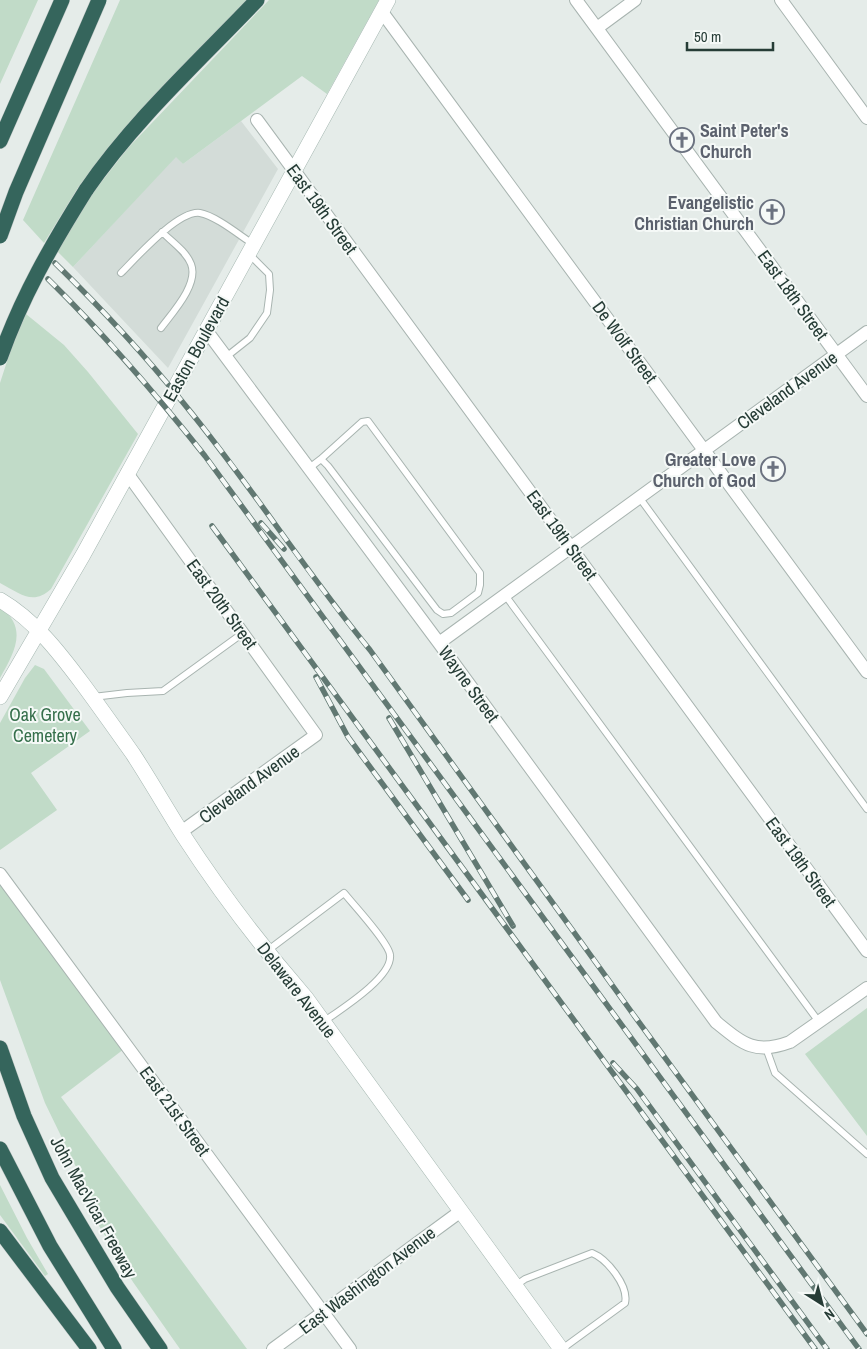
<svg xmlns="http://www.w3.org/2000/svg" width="867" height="1349" viewBox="0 0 867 1349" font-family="'Archivo Narrow',sans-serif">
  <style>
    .built { fill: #d3dcd8 }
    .green { fill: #c1dbc8 }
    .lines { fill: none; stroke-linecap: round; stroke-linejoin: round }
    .lane-casing { stroke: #a8b4b0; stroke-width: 8 }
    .street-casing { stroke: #a8b4b0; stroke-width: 14 }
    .secondary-casing { stroke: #a5b7b1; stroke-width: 16 }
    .highway-casing { stroke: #c2c8c7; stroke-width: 16 }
    .lane { stroke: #fff; stroke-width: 6 }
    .street { stroke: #fff; stroke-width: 12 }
    .secondary { stroke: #fff; stroke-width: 15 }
    .highway { stroke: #35655c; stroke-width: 15 }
    .rail-casing { stroke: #617872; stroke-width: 5.5 }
    .rail { stroke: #f5f9f7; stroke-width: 4; stroke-dasharray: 11; stroke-linecap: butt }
    .highway-bridge-casing { stroke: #c2c8c7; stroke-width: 16; stroke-linecap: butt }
    .highway-bridge { stroke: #35655c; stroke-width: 15 }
    .labels { text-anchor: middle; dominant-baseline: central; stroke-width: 4; stroke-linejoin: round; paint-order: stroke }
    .worship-label { font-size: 18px; font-weight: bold; fill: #5b616d; stroke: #f5f9f7; text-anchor: end }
    .street-label { font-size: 18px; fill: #263c36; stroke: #f5f9f7 }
    .park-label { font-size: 18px; fill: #356f4b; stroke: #f5f9f7 }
  </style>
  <rect width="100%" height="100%" fill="#e5ece9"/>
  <!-- built -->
  <path class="built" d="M241 121 278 169 168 368 73 267 176 156 183 164Z"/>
  <!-- green -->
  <path class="green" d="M0 0H38L0 84Z
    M120 0H248L99 160 79 186 44 243 23 220Z
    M269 0H379L327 94 302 76 183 164 176 157 73 267 57 251 92 194 128 148Z
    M26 314 64 345 88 372 138 434 51 589C33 606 19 593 0 583V383L12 346Z
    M0 607C29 628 14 653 0 678Z
    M35 665 44 669 90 731 31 773 57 810 0 850V723L25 678Z
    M0 880 124 1049 61 1097 247 1349H180L133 1282 90 1211 94 1204 45 1103 0 980Z
    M867 1008V1136L805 1054Z
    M0 1185 27 1238 48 1274 45 1276 0 1215Z"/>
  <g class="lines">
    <defs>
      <path id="lane" d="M121 273C136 258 178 210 200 213 216 216 239 235 253 244
        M161 328C173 312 199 284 191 264 186 251 171 241 162 232
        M226 357 250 338 267 313 270 290 269 274 249 254
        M308 469 321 459 328 466 437 610 443 614 451 613 478 593 480 585V573L368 421 362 422 321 459
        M639 497 867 809
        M505 595 819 1022
        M93 697 127 693 163 691 243 633
        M267 951 344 893C353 904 389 943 390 955 393 977 340 1010 323 1022
        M766 1048 775 1073 867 1154
        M515 1286 525 1279 592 1253C607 1259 629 1286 625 1303L562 1349"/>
      <path id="street" d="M576 0 867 396
        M781 0 867 118
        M382 12 867 672
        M597 28 635 0
        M257 120 867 951
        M206 330 439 643 716 1022C743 1044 755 1055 790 1042L867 988
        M127 473 316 735 181 832
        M439 643 867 332
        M0 874 350 1349
        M273 1349 461 1211"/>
      <path id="secondary" d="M0 600C34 620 58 651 82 683 99 706 116 730 133 754 150 780 166 808 183 835 220 892 261 946 306 998L561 1349
        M0 697 83 555 388 0"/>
      <path id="highway" d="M0 141 62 0
        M86 190C134 120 199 61 257 0
        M0 1048 24 1116 52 1178 117 1287 160 1349
        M0 1149 50 1246 114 1349
        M0 1231 89 1349"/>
    </defs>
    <!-- lane casing -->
    <use href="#lane" class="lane-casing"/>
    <!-- street casing -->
    <use href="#street" class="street-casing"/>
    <!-- secondary casing -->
    <use href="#secondary" class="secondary-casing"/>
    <!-- highway casing -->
    <use href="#highway" class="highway-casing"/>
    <!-- lane -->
    <use href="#lane" class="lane"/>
    <!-- street -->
    <use href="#street" class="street"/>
    <!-- secondary -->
    <use href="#secondary" class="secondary"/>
    <!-- highway -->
    <use href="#highway" class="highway"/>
    <defs>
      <path id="rail" d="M55 263C101 308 145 355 185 405 250 484 305 571 370 650L633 1014 867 1334
        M48 279C105 335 155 393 205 456L859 1349
        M261 523 284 549
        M212 526 815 1349
        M316 677 348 737 468 900
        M389 718 513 926
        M613 1063 637 1089 827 1349"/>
    </defs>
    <!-- rail casing -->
    <use href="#rail" class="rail-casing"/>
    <!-- rail -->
    <use href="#rail" class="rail"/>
    <defs>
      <path id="highway-bridge" d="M0 236 16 192 99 0
        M0 358C22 296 51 246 86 190"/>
    </defs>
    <!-- highway-bridge casing -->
    <use href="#highway-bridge" class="highway-bridge-casing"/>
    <!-- highway-bridge -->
    <use href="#highway-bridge" class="highway-bridge"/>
  </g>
  <!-- icons -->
  <defs>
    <symbol id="church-ring" viewBox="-11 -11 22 22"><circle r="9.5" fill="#f5f9f7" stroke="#6b7280" stroke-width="1.5"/><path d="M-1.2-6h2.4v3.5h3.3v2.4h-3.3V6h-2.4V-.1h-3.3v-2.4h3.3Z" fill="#6b7280"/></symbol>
  </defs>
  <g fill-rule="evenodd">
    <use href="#church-ring" x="668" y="126" width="28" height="28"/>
    <use href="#church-ring" x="758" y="198" width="28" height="28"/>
    <use href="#church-ring" x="759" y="455" width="28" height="28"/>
  </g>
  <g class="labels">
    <!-- worship labels -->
    <g class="worship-label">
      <text x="700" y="130" text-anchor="start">Saint Peter's<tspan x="700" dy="21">Church</tspan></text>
      <text x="754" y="202">Evangelistic<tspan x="754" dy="21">Christian Church</tspan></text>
      <text x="756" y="459">Greater Love<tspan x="756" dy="21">Church of God</tspan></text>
    </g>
    <!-- street labels -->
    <g class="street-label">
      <text transform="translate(322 209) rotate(54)">East 19th Street</text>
      <text transform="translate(793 295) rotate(54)">East 18th Street</text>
      <text transform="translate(625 342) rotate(54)">De Wolf Street</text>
      <text transform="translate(196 349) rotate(-61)">Easton Boulevard</text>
      <text transform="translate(787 390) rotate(-36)">Cleveland Avenue</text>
      <text transform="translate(562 535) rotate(54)">East 19th Street</text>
      <text transform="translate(222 604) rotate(54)">East 20th Street</text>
      <text transform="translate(469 684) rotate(54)">Wayne Street</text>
      <text transform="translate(249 784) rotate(-36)">Cleveland Avenue</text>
      <text transform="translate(801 862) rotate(54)">East 19th Street</text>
      <text transform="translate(297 990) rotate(52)">Delaware Avenue</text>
      <text transform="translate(175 1111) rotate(54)">East 21st Street</text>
      <text transform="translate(94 1207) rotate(61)">John MacVicar Freeway</text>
      <text transform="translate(367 1280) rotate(-37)">East Washington Avenue</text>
    </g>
    <!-- park labels -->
    <g class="park-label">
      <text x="45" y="714">Oak Grove<tspan x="45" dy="21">Cemetery</tspan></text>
    </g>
  </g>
  <!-- north arrow -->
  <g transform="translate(822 1304) rotate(144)" stroke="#f5f9f7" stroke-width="4" paint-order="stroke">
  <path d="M0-4L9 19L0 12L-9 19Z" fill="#263c36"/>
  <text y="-8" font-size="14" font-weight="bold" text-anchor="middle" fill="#263c36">N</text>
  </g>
  <!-- scale -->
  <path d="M687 42v8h86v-8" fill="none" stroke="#263c36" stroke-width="2.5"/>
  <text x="694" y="42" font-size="15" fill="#263c36" stroke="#f5f9f7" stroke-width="4" paint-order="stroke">50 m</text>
</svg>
